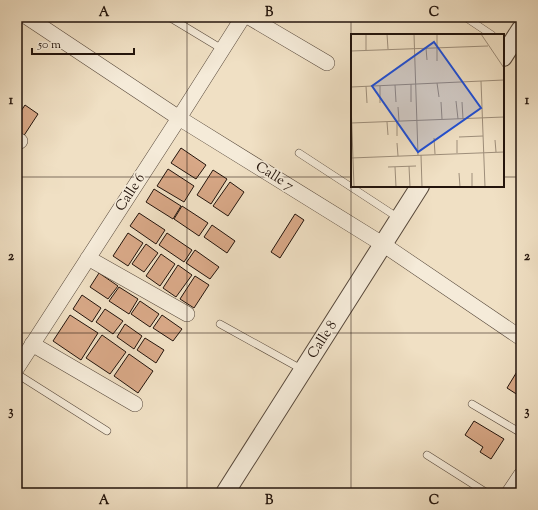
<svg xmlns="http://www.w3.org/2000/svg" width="538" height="510" viewBox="0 0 538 510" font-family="'Sorts Mill Goudy',serif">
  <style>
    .building { fill: #d8a887; stroke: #23140c }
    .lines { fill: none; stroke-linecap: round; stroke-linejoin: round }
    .service-casing { stroke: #56473a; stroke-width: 8 }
    .minor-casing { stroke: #56473a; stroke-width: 16 }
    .tertiary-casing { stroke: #56473a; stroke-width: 20 }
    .service { stroke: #f5ebd9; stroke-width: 7 }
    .minor { stroke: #f5ebd9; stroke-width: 15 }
    .tertiary { stroke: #f5ebd9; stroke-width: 18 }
    .grid { fill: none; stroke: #23140c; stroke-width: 1; stroke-opacity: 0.55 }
    .labels { text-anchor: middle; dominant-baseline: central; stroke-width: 3.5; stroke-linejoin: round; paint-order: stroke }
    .street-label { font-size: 14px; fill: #23140c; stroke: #f5ebd9 }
    .inset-road { fill: none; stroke: #9e8e7a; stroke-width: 1 }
    .view { fill: #1d4ed8; fill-opacity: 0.15; stroke: #1d4ed8; stroke-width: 2 }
    .inset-edge { fill: none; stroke: #23140c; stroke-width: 2 }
    .neatline { fill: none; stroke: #23140c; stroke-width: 1.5 }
    .grid-label { font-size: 13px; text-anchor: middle; font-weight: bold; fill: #23140c }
  </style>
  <rect width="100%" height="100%" fill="#f0e0c4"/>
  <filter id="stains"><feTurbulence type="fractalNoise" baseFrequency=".005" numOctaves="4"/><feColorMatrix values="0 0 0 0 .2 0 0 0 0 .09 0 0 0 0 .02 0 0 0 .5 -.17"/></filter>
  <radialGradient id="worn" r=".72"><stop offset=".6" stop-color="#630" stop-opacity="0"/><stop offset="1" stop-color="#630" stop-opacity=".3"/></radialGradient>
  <!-- building -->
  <path class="building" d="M25 105 38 114 23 137 17 133V117Z
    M181 148 206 165 196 179 171 163Z
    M168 169 194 186 184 202 157 186Z
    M213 170 227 179 211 204 197 195Z
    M230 182 244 192 228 216 213 206Z
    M154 189 181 206 173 219 146 202Z
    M182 206 208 223 199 236 174 219Z
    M139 213 165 230 156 244 130 226Z
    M295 214 304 220 280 258 271 252Z
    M212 225 235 241 227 253 204 237Z
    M128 233 143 243 128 266 113 256Z
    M167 233 192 250 184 262 159 245Z
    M146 244 158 253 144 272 132 264Z
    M195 250 219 267 210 279 186 263Z
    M161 254 175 264 160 286 146 276Z
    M178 265 192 275 176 297 163 288Z
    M99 273 118 286 108 299 90 287Z
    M195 276 209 285 194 308 180 299Z
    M119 287 138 299 129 314 109 301Z
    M82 295 101 308 92 322 73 309Z
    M140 301 159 314 150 327 131 314Z
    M105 309 123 321 113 334 96 322Z
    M70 315 98 333 81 360 53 341Z
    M162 315 182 329 173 341 153 328Z
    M125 324 142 336 134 349 117 337Z
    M102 335 126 352 110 374 86 358Z
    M145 338 164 350 156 363 137 350Z
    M129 354 153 371 138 393 114 376Z
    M521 365V397L507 388Z
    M474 421 504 439 491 459 480 452 483 447 465 435Z"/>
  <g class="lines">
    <defs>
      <path id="service" d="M169 17 222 49
        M465 17 492 35
        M299 153 400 219
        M220 324 303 370
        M17 374 107 431
        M472 404 521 433
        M427 455 487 493"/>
      <path id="minor" d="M27 17 179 118 384 245 521 338
        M249 17 327 63
        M17 140 20 141
        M88 258 187 314
        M32 344 135 404
        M17 368 179 118 243 17
        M509 493 521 475"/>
      <path id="tertiary" d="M503 57 521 29
        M225 493 420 186"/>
    </defs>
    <!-- service casing -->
    <use href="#service" class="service-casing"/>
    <!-- minor casing -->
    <use href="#minor" class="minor-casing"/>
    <!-- tertiary casing -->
    <use href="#tertiary" class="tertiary-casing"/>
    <!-- service -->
    <use href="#service" class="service"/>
    <!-- minor -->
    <use href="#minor" class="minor"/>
    <!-- tertiary -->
    <use href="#tertiary" class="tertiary"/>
  </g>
  <!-- grid -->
  <path class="grid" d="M187 17V493M351 17V493M17 177H352M503 177H521M17 333H521"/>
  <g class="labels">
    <!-- street labels -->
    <g class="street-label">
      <text transform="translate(274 177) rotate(32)">Calle 7</text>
      <text transform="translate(131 193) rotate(-57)">Calle 6</text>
      <text transform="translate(323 340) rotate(-57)">Calle 8</text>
    </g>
  </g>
  <!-- overview -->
  <g transform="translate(351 34)">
    <rect width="153" height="153" fill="#f0e0c4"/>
    <path class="inset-road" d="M15 0V16M36 0 37 15M63 0 67 121M86 0V27M130 0 153 34M75 14 76 26M0 17 137 12M130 47 134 153M86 49 88 63M60 50V68M44 51 45 68M15 52 16 69M29 52V69M0 53 153 46M105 67 107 85M90 68 91 85M111 68 112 85M0 69 3 153M47 73 48 87M46 87V102M36 88 37 101M0 89 153 83M108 103 132 102M83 104 84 120M106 106V119M144 106 145 118M46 109 47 122M70 121 71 153M0 124 153 118M58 132 59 153M37 133 65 132M44 133 45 153M108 139 109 153M121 139V153"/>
    <path class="view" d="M83 8 130 74 67 118 21 52Z"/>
    <rect width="153" height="153" class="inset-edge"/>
  </g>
  <!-- margin -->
  <rect width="538" height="510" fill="none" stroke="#f0e0c4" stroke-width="44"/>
  <!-- scale -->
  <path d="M32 48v6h102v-6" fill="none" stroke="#23140c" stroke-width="2"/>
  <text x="38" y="48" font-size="12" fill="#23140c" stroke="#f5ebd9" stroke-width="3" paint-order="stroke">50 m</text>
  <rect x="22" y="22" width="494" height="466" class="neatline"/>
  <g class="grid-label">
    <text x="104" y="16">A</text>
    <text x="269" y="16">B</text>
    <text x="434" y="16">C</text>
    <text x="11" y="104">1</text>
    <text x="527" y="104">1</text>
    <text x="11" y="260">2</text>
    <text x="527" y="260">2</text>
    <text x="11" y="415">3</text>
    <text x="527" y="415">3</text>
    <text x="104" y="504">A</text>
    <text x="269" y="504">B</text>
    <text x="434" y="504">C</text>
  </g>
  <rect width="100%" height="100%" filter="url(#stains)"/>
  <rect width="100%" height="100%" fill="url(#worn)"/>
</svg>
